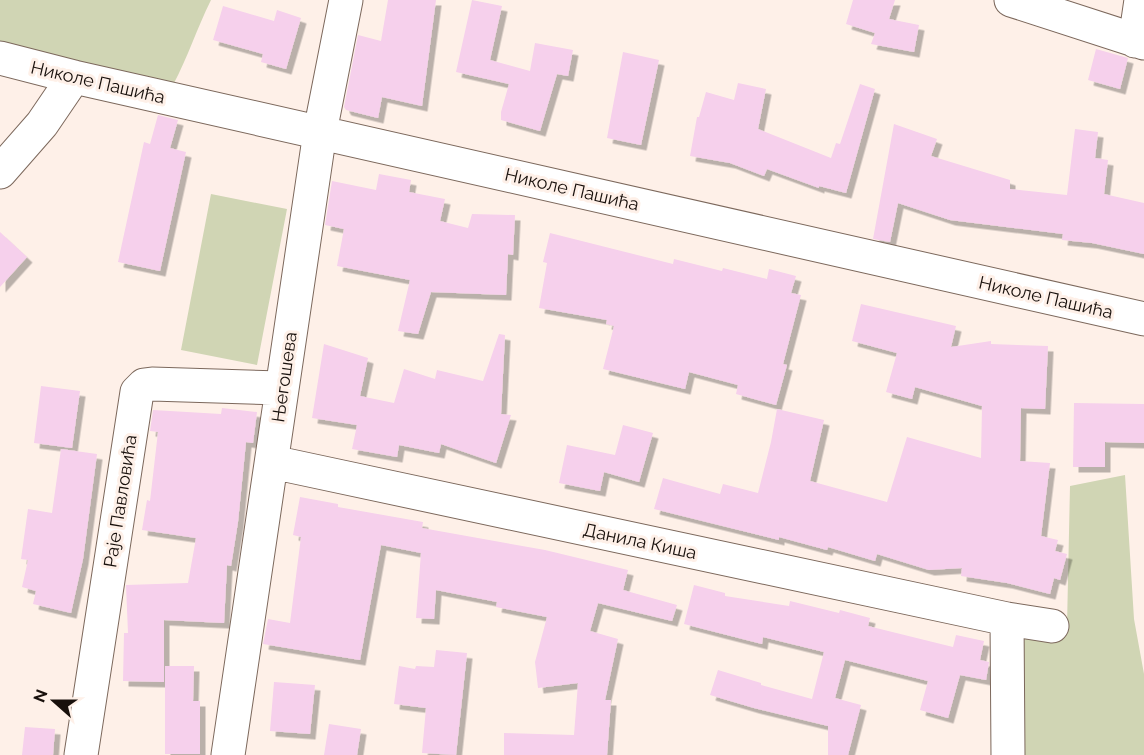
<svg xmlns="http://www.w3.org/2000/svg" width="1144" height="755" viewBox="0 0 1144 755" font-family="Raleway,sans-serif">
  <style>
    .green { fill: #d0d5b4 }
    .building { fill: #f6d0ec; filter: url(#shadow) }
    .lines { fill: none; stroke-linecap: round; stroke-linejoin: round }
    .minor-casing { stroke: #7c685c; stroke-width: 35 }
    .minor { stroke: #fff; stroke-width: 33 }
    .labels { text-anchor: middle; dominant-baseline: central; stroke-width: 6; stroke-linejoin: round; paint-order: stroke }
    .street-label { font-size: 18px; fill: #18100c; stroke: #fef0e8 }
  </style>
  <defs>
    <filter id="shadow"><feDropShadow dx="5.5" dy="5.5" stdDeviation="0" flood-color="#0004"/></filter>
  </defs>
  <rect width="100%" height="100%" fill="#fef0e8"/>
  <!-- green -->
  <path class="green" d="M0 0H211C197 28 188 57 173 85L0 43Z
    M211 194 287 209 257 365 181 350Z
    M1125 475 1134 619 1144 674V755H1021L1023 640 1067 626 1070 486Z"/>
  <!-- building -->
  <path class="building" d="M388 0H436L422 106 382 97 378 118 346 110 344 107 358 35 381 41Z
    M472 0 502 6 490 60 530 71 535 43 573 50 568 76 557 74 540 131 501 120V112L509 84 456 72Z
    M853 0H895L889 19 919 25 914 52 871 44 875 33 846 24Z
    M223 6 274 21 277 10 301 18 286 69 261 62 263 54 213 40Z
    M1096 49 1128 58 1120 89 1088 80Z
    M623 52 659 60 641 145 607 138Z
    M738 83 766 89 758 129 831 158 836 143 840 144 860 84 875 89 846 193 819 186V188L767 169 764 176 730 163 690 156 697 117H699L706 92 734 100Z
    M158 115 178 120 170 148 186 152 160 271 118 262 144 142 150 144Z
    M894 124 937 139 931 156 1010 180V189L1067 195 1075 129 1098 132 1095 158 1108 160 1104 194 1144 203V254L1092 243 1062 240 1063 234 950 220 898 203 890 242 873 239Z
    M379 174 411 180 409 192 445 199 440 221 468 228 472 214 515 215 513 255 508 254 506 295 431 292 418 334 398 331 410 280 337 266 344 229 325 225 332 181 376 190Z
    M0 232 27 257 0 287Z
    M550 233 673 264 674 259 722 271 723 268 767 279 769 269 796 276 791 293 801 295 783 364 787 365 776 405 736 394 738 385 689 372 685 389 603 369 614 326 606 324 607 320 539 308 547 263 543 262Z
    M861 304 956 326 951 347 991 341V344L1048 346 1045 409 1021 408 1020 461 1050 463 1041 536 1058 540 1055 551 1067 554 1060 580 1054 578 1050 594 1007 583 961 576 962 568 929 570 877 554 875 561 828 547 827 550 779 537V540L654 509 663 478 720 494 723 484 758 493 771 442 777 409 824 420 810 481 887 502 907 437 981 458 982 406 915 387 912 399 886 392 897 353 852 341Z
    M499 334 505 335 501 414 511 415 496 463 441 444 439 453 399 445 397 457 352 449 357 425 312 418 324 344 368 358 360 396 394 403 404 369 435 379 437 370 483 381Z
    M41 386 80 391 72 448 34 443Z
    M1074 403 1144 404V443L1105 442V467H1073Z
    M222 408 257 412 253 443 246 442 238 522 231 566 227 565 224 623 164 620V682L123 681 124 633H128L126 585 188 583 196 538 142 530 147 500 150 501 158 432 150 431 153 410 221 414Z
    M623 425 653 433 639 482 604 472 600 491 559 483 567 445 615 455Z
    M61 449 97 454 83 559 71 613 33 604 36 591 22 587 28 560 21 559 28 509 52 513Z
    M300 497 338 504V507L423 522 422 528 545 550 628 570 623 590 677 605 672 621 598 603 590 631 618 639 605 700H611L607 755H504V733L574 735 578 683 538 688 535 662 547 617 496 607 497 602 436 590 434 619 416 618 421 553 381 545 360 660 263 644 268 619 290 623 301 537 293 535Z
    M694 585 725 593V596L789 606 790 601 839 613 840 610 870 618 868 626 953 647 956 635 984 641 980 660 989 662 986 680 960 675 948 718 920 710 928 681 845 660 835 698 861 705 848 755H828V726L754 708 710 695 718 670 761 683V685L812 699 824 652 763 637 762 644 684 624Z
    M436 650 467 653 456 755 422 753 426 708 394 704 399 666 415 669 416 666 434 667Z
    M165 666H194L193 701H200V754H165Z
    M274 682 315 685 310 734 270 731Z
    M329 724 361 729 357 755H324Z
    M25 727 55 729 53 755H22Z"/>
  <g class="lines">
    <defs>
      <path id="minor" d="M1011 0 1144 43
        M1135 41 1141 0
        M0 58 74 77 1144 319
        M0 172 42 124 74 77
        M272 462 1007 619 1052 626
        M1007 619 1008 755
        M81 755 137 392 144 385 152 384 281 388
        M228 755 320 132 346 0"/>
    </defs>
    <!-- minor casing -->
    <use href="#minor" class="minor-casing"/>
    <!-- minor -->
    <use href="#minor" class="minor"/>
  </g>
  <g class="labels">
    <!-- street labels -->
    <g class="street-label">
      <text transform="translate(98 82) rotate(13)">Николе Пашића</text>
      <text transform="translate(572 189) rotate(13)">Николе Пашића</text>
      <text transform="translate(1046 297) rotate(13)">Николе Пашића</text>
      <text transform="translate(284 377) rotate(-82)">Његошева</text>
      <text transform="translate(120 501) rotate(-81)">Раје Павловића</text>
      <text transform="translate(640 541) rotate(12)">Данила Киша</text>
    </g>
  </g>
  <!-- north arrow -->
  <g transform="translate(54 701) rotate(291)" stroke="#fef0e8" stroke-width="4.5" paint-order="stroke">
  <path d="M0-4.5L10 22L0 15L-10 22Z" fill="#18100c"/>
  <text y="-9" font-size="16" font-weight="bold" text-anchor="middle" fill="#18100c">N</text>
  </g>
</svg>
